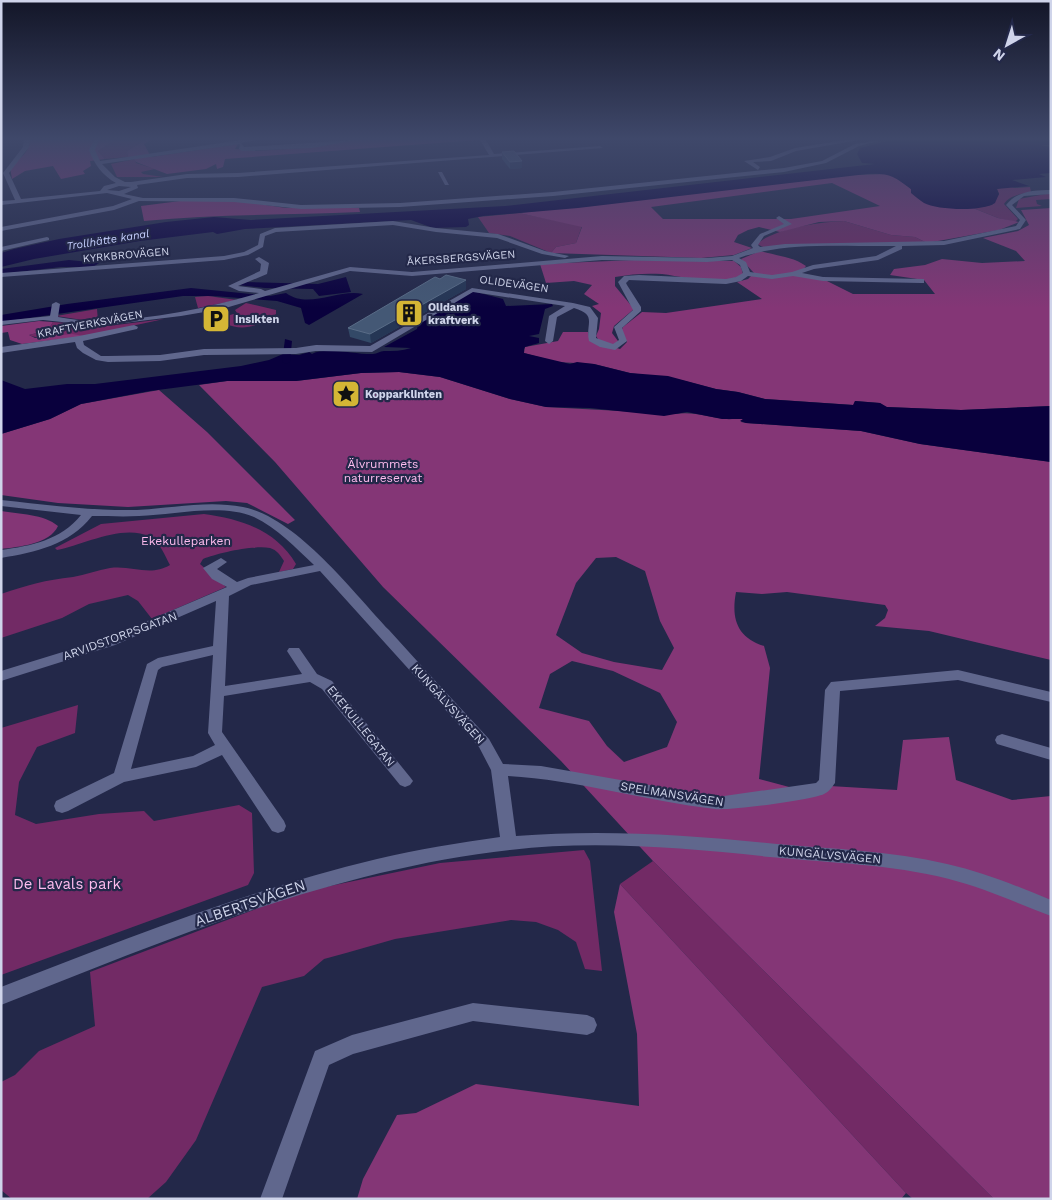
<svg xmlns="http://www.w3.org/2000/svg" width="1052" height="1200" viewBox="0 0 1052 1200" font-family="'Work Sans',sans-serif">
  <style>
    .green { fill: #722a65 }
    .forest { fill: #843676; fill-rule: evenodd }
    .water { fill: #09003d }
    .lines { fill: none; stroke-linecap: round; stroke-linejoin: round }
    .canal { fill: #09003d; fill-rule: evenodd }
    .minor { fill: #60678d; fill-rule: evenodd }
    .wall { fill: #334967 }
    .shaded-wall { fill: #253655 }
    .building { fill: #445875; stroke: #596c87 }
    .labels { text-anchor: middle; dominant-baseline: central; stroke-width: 4.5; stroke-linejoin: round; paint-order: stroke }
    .far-water-label { font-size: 11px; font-style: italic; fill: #c6d0fe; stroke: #232849 }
    .far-street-label { font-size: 11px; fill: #cfd4ea; stroke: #232849 }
    .far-poi-label { font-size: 11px; font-weight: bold; fill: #cfd4ea; stroke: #232849; text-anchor: start }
    .park-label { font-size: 12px; fill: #febcee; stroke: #232849 }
    .street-label { font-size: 12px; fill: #cfd4ea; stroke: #232849 }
    .near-park-label { font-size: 15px; fill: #febcee; stroke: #232849 }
    .near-street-label { font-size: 15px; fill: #cfd4ea; stroke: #232849 }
  </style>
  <rect width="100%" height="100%" fill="#232849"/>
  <!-- green -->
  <path class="green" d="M115 140H145L127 151 128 157 105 159 98 151Z
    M135 159 136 163 155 169 141 172 143 174 163 177H117L111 164Z
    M1007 186 1015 188 1030 187 1031 192C1021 194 1010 195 1004 204L1018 219 1015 222 998 218 973 208 992 205 999 194 997 189Z
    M1051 193V199L1036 200 1037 204 1042 206 1016 208 1019 199Z
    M519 213 582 226 576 243 556 247 551 253 510 236 489 233 478 217Z
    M844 221 891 235 915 237 927 243 763 247 757 244C775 228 820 222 844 221Z
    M208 296 237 300 198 308 195 297Z
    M246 303 276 310V314C261 325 244 332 226 324L229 321 223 317 237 313 235 310Z
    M97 309 98 321 96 322 56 316Z
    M164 319 85 336C67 334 45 342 29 335L48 330 53 322 108 326Z
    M204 514C241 519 276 530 296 564L293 569 279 572 284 561C280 555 277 550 270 548 253 545 218 553 203 559L200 564 226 587 152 619 138 601 128 595 89 604 62 618 1 638V594C28 585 45 580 73 577 85 575 98 570 110 568 132 565 150 577 170 565 165 556 160 542 150 537 124 523 83 545 57 550L55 548 101 524Z
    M78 705 75 733 37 747 19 782 15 815 36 824 99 814 144 811 154 821 239 805 252 813 254 873 248 885 1 975V728Z
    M584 850 590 861 602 971 585 969 576 942 558 930 536 922 511 920 395 939 346 953 324 959 304 976 262 987 196 1140 166 1182 147 1199H12L1 1190V1082L15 1075 39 1051 95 1026 90 972 301 892 440 863Z
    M653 861 994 1199H913L906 1193 620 884Z"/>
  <!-- forest -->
  <path class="forest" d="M30 140H115L98 151 105 159 90 161 91 166 83 171 85 174 61 179 53 166 25 171 12 179 10 167C18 160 30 152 30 140Z
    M145 140H151L144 144 151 157 238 144 235 149 256 151 304 148 356 140H478L225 159 223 167 217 169 216 164 206 169 167 174 136 162 133 157H128L127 151Z
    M887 174 896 177 912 190 945 208H973L998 218 1019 222 999 230 927 243 915 237 891 235 844 221 819 222 780 232 759 227 748 230 738 235 734 242 752 248 734 255 701 258 551 253 556 247 576 243 582 227 519 213 852 175ZM832 183 880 206 791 219H663L651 207Z
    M180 201H238L286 208H359L360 212C288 215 216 214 144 221L141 206Z
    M1051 208V406L961 410 886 407 880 403 855 401 854 405 765 399 738 392 716 389 681 380 630 373 594 364 557 362 524 353 525 347 558 341 563 332H588L590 340 620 349 627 342 621 331 623 327 642 312 666 313 762 299 737 282 748 279 754 273 741 259 760 251C776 256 792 256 806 266L799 275 825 280 853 294H935L924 280 890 275 894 269 925 265 942 259 982 263 1025 261 1016 251 983 238 1018 231 1029 225 1021 210Z
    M634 260 734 261 741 267 743 274C721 288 687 277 662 274 646 273 631 274 615 277V286L634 309 614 326 612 333 618 341 616 345 600 342 596 336 599 329 601 313 592 306 599 304 584 294 592 285 574 281 546 283 540 264Z
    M39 321 53 322 48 330 29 335 35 338 72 334 85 336 22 344 10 340 8 332 1 333V326Z
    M399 372 440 377 510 399 546 407 676 414C693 411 710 418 727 419 733 420 737 417 743 419L741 422 746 423 861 431 920 444 1051 462V660L929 631 875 626 885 618 888 610 885 605 787 592 762 594 736 592C731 619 737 637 764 646L770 668 759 779 793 788 813 785 897 790 903 740 949 737 956 780 1012 800 1051 796V1199H994L653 861 561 761 383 587 275 462 199 385 227 381H296L361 373ZM616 557 645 571 660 621 674 648 662 670 614 662 582 653 556 635 576 583 596 558ZM572 661 613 671 660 693 677 722 667 747 624 762 607 746 589 721 539 708 550 674Z
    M159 390 207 432 295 520 288 524 247 503 226 501 128 507 58 503 1 495V434L50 419 81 404Z
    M1 511C19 514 44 514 58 526 50 544 18 547 1 549Z
    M620 884 906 1193 901 1199H357L363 1179 397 1115 416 1113 476 1084 639 1106 637 1034 614 912Z"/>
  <!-- water -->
  <path class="water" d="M892 140H1051V145H1039L1051 147V173L1039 174 1046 177 1012 180 1029 186 997 189 999 194 995 203C982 212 937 210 924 203 919 200 915 196 911 193V189C893 176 890 173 867 174L578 208 483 216 468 219 469 225 466 227 433 228 411 220 245 229 217 234 213 232 140 241 34 259 1 267V253L14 249 59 239 166 222 214 217 251 220 505 206 875 164 862 163 857 154 860 148Z
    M69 260 99 263 93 267H61L1 274V269Z
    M346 277 351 292 319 296 313 289 265 288 238 285 244 282 318 284Z
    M191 288 270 296 286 293C309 310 339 288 363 294L309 325 305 323 301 308 277 301 213 296H183L1 322V315L67 304Z
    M472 291 503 299 506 306 552 304 553 306 545 309 539 334 529 336 539 338V343L525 347 524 349V353L570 364 577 362 594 364 630 373 668 376 716 389 738 392 765 399 853 405 855 401 880 403 887 407 961 410 1051 406V462L920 444 861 431 746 423 740 421 743 419H722L687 412 664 416 590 408 546 407 510 399 440 377 399 372 361 373 296 381H227L150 391 81 404 50 419 1 434V380L25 389 67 384H95L241 366 269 360 283 354 299 355 309 352 312 354C324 346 359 355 373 354 377 354 380 351 384 351 393 351 402 351 411 348L384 347 417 329 418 325Z"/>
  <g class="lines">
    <!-- canal -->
    <path class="canal" d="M285 339 292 341 290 362 286 364 282 362Z"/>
    <!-- minor -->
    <path class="minor" d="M24 140H30L29 147 9 173 21 199 100 191 104 186 116 183C103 176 94 164 89 150L94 140H99L95 150 100 161 241 140H256L241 143 244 147 356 140 312 148 242 151 239 149 240 144 102 164 115 177 125 182H131L187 174 238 173 489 155 480 140H486L494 154 600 146 603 148 238 177 187 178 137 185 138 188 124 194 143 198H234L301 205 400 203 553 192 784 168 822 161 855 144 882 140 859 146 826 163 784 172 553 196 400 207 301 209 234 202 139 201 114 210 1 231V227L113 206 132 199 107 193 1 205V201L15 200 3 173 23 147ZM119 186 131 187 119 191 107 190Z
      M845 140H859L796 151 771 161 753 162 760 167 758 170 744 161 770 157 795 148Z
      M438 172H442L449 185H445Z
      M1051 190V194L1024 196 1012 205 1026 220 1020 229 944 245 902 246V249L878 260 814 269 802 273 823 277 924 279V283H921L823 281 793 276 772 279 748 276 741 281 726 284 629 280 626 283 627 285 641 307V311L622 328 627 341 615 350 600 347 589 341C585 324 598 315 574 308L557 317 553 341 549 344 545 341 549 316 565 306 473 292 372 352 316 351 296 354 204 355 160 361 108 362 96 360 83 353 77 348 75 342 1 353V347L79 336 134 325 138 327 137 329 83 341 84 345 101 356H108L160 355 204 349 296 348 316 345 370 346 472 288 573 303 590 307 598 318 596 338 613 344 619 340 614 327 633 310 618 282 624 276 639 275 726 279 736 277 743 273 740 265 732 260 707 262 602 260 412 276 350 271 222 309 181 316 99 326 43 320 1 325V321L50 316 52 304 56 302 60 304 58 317C72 319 87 322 100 321 153 319 208 308 259 293L239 291 228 286 260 271 261 264 255 259 259 257 269 263 267 274 238 286 261 289 265 291 350 267 412 272 602 256 707 258 732 256 753 248 751 245 760 234 784 224 776 218 779 216 792 224 764 236 758 245 760 247 785 244 944 241 1016 226 1020 220 1006 205C1017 191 1034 190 1051 190ZM896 246 876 256 813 265 792 272 772 275 750 272 746 262 739 258C786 241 845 247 896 246Z
      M393 221 436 228 498 234 545 251 569 256 565 258 542 254 497 238 436 232 393 225 276 232 265 236 263 247 248 255 224 260 1 277V273L224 256 244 252 258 245 260 234 275 228Z
      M47 237 49 238V240L1 251V247Z
      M1 500C47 505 92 511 137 510 173 508 208 500 243 507 296 517 353 592 389 630 422 667 456 703 489 739L503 764 541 766 717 797 816 783 819 780 825 690 831 682 958 670 1051 692V702L958 680 840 691 835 783C832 787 829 792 824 794 812 800 729 811 715 809 645 801 578 780 508 776L516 836C604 829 690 835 777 844 834 849 891 851 947 864 983 872 1017 886 1051 900V916C1017 903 984 888 949 879 890 864 830 863 770 857 684 848 596 840 510 850 332 870 166 940 1 1005V987C125 939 248 890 377 859 418 849 459 843 500 837L491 770 479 747 320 571 251 585 229 596 225 686 302 674 287 651 289 648H299L317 674 332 681 410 777 413 781 410 785 405 787 400 785 322 689 310 682 224 696 222 732 284 821 286 826 284 831 278 833 272 831 222 755 196 767 124 782 68 811 62 813 56 811 54 806 56 801 114 773 147 664 158 658 213 646 216 601 115 645 1 681V671L105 639 227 587 212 579 203 568 221 558 227 562 217 569 237 582 248 578 314 565C296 548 277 528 254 517 221 503 173 515 139 516 123 517 108 516 92 516 69 545 36 552 1 558V550C31 546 61 540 81 515L1 506ZM213 655 208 733 215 745 193 756 131 769 158 670 162 667Z
      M1002 734 1051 748V760L997 744 995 740 997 736Z
      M473 1003 587 1015 594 1018 597 1025 594 1032 587 1035 473 1021 353 1054 329 1065 282 1199H260L315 1051 352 1035Z"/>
  </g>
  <!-- wall -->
  <path class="wall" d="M502 152 522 168 510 169 502 159Z
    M440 279 466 280V289L371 343 350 337 348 328Z"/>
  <!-- shaded-wall -->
  <path class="shaded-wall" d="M522 161V168L510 169V162Z
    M466 280V289L371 343 370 334Z"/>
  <!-- building -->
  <path class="building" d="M514 151 522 161 510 162 502 152Z
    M446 275 466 280 370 334 348 328 435 277 440 279Z"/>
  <!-- sky -->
  <linearGradient id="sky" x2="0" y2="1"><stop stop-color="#131628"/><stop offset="0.45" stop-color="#3f486a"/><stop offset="1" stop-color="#3f486a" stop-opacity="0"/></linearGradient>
  <rect width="1052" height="308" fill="url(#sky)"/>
  <!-- icons -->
  <defs>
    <symbol id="building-square" viewBox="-11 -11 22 22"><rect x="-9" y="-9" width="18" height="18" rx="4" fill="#d4b635" stroke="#232849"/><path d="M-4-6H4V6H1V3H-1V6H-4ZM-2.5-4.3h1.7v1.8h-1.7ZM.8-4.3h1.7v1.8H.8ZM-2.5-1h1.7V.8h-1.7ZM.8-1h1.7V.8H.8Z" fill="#111"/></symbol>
    <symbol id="parking-square" viewBox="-11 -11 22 22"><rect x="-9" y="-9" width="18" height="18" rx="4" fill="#d4b635" stroke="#232849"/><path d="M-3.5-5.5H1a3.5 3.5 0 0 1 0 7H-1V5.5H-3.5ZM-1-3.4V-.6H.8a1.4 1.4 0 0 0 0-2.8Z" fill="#111"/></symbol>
    <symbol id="sight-square" viewBox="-11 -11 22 22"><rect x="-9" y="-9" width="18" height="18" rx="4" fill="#d4b635" stroke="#232849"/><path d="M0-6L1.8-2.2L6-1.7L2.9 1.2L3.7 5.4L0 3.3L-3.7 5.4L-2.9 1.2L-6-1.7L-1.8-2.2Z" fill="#111"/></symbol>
  </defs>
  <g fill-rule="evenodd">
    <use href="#building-square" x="393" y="297" width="32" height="32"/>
    <use href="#parking-square" x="200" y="303" width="32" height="32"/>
    <use href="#sight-square" x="330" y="378" width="32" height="32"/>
  </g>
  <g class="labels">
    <!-- far-water labels -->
    <g class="far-water-label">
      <text transform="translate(108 240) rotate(-9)">Trollhätte kanal</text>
    </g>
    <!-- far-street labels -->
    <g class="far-street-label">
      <text transform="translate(126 255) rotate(-5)">KYRKBROVÄGEN</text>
      <text transform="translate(461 258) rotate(-4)">ÅKERSBERGSVÄGEN</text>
      <text transform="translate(514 284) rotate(8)">OLIDEVÄGEN</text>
      <text transform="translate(90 324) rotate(-11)">KRAFTVERKSVÄGEN</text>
    </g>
    <!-- far-poi labels -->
    <g class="far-poi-label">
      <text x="428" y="307">Olidans<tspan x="428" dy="13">kraftverk</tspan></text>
      <text x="235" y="319">Insikten</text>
      <text x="365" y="394">Kopparklinten</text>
    </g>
    <!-- park labels -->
    <g class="park-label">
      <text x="383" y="464">Älvrummets<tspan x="383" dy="14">naturreservat</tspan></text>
      <text x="186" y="541">Ekekulleparken</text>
    </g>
    <!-- street labels -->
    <g class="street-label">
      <text transform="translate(120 636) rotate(-20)">ARVIDSTORPSGATAN</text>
      <text transform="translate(448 704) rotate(48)">KUNGÄLVSVÄGEN</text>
      <text transform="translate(361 726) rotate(51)">EKEKULLEGATAN</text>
      <text transform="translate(672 794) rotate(9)">SPELMANSVÄGEN</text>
      <text transform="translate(830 855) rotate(5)">KUNGÄLVSVÄGEN</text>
    </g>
    <!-- near-park labels -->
    <g class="near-park-label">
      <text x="67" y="884">De Lavals park</text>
    </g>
    <!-- near-street labels -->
    <g class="near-street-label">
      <text transform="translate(250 903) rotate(-19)">ALBERTSVÄGEN</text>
    </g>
  </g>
  <!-- border -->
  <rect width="1052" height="1200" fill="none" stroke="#cfd4ea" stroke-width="5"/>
  <!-- north arrow -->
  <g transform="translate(1007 45) rotate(219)" stroke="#232849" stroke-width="4" paint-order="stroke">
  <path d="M0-4L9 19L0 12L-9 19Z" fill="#cfd4ea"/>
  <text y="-8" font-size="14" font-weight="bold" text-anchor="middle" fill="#cfd4ea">N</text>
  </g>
</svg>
